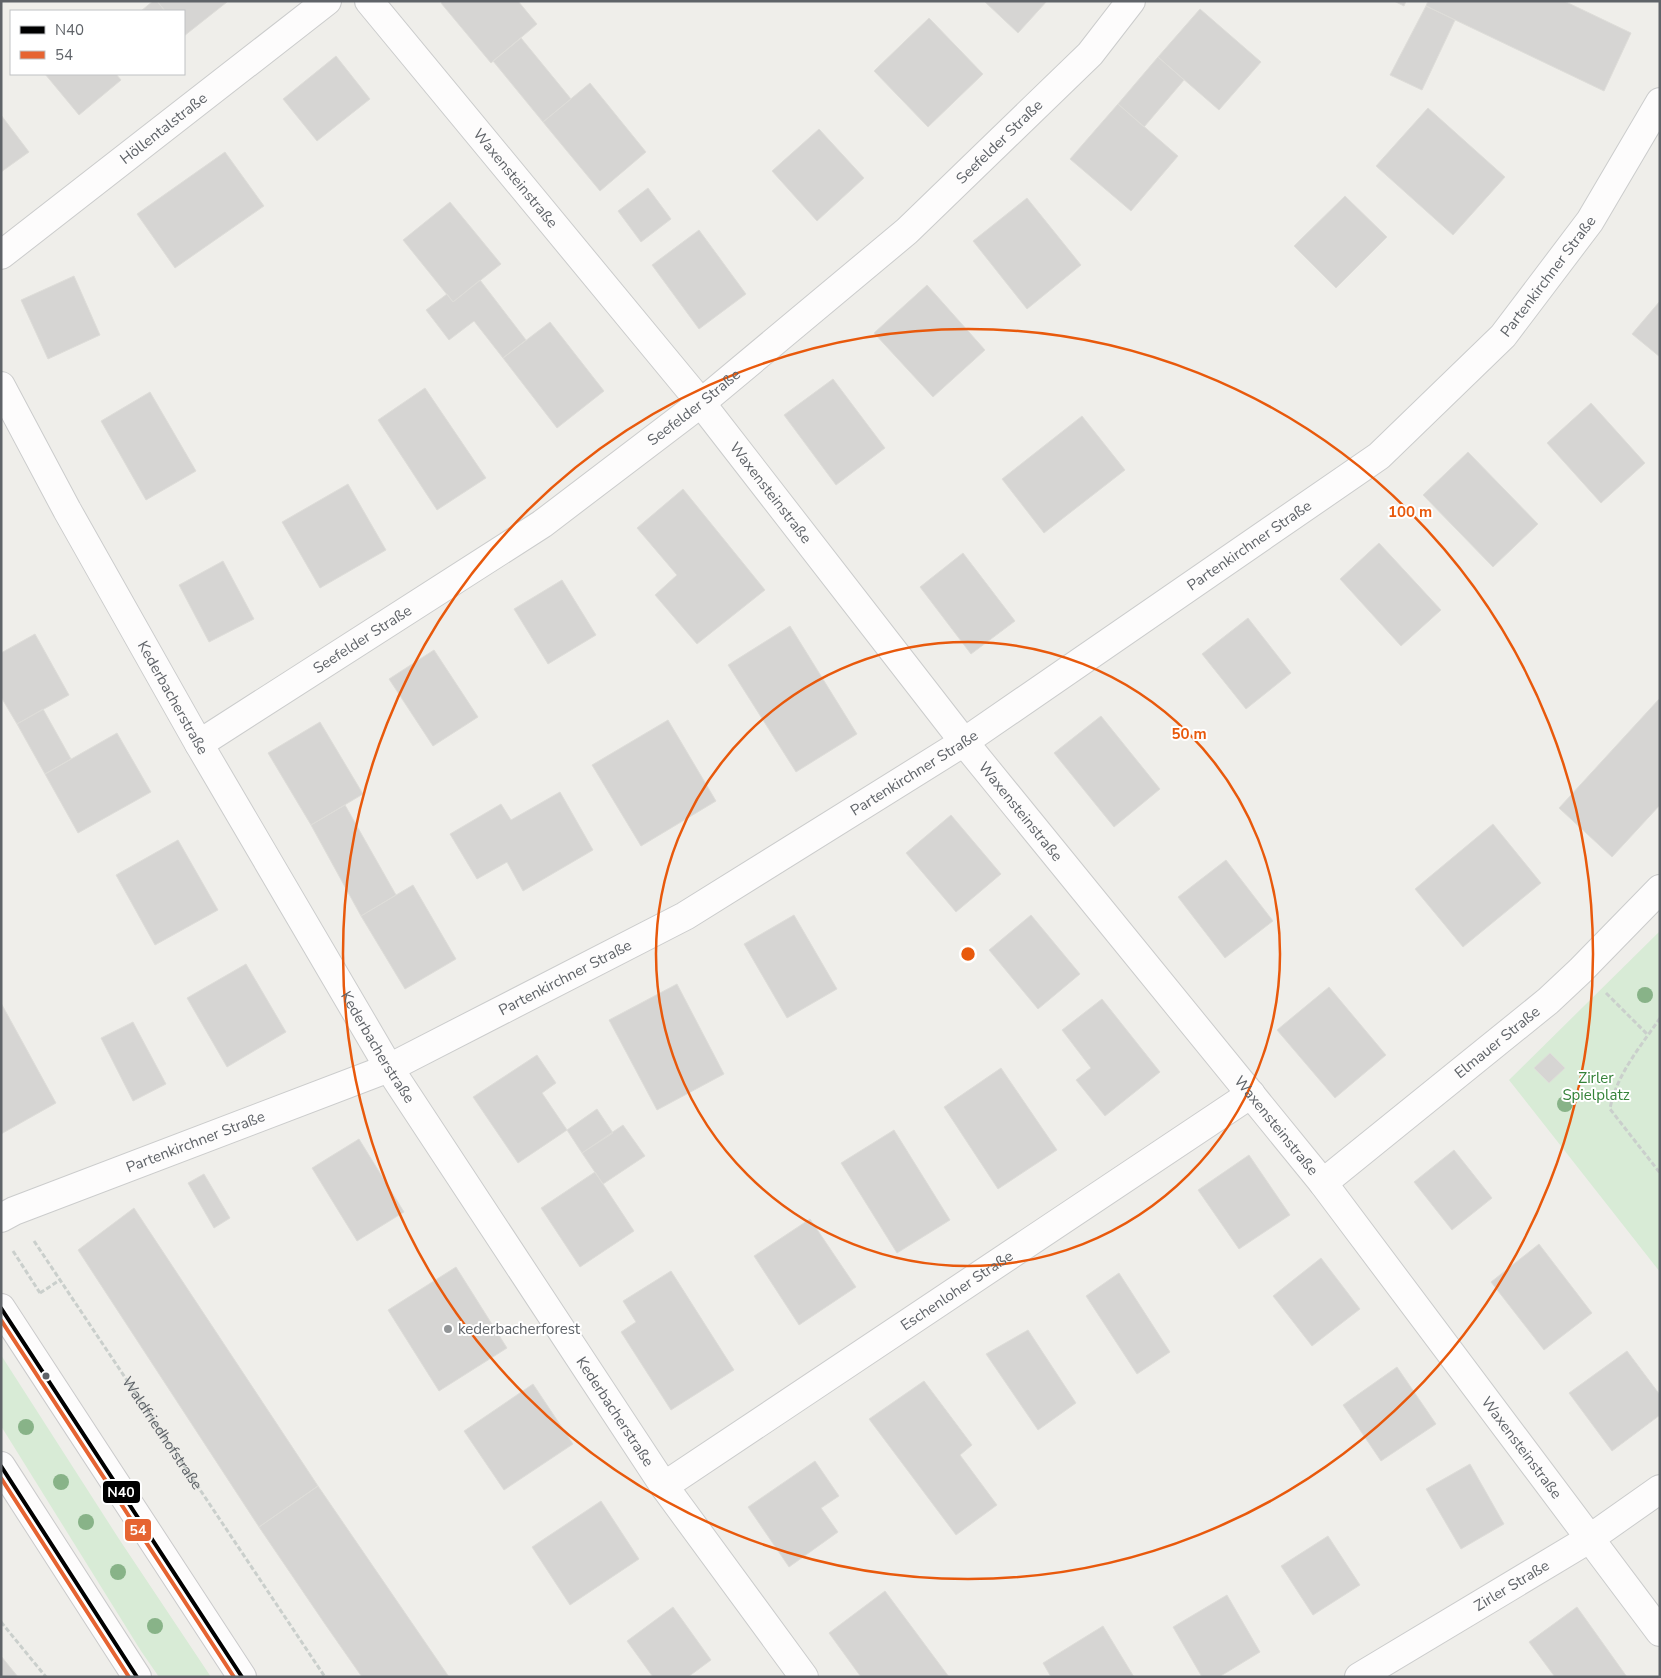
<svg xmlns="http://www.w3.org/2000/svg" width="1661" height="1678" viewBox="0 0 1661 1678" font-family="'Nunito Sans',sans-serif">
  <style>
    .green { fill: #d8ebd6 }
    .building { fill: #d6d5d3; stroke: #deddd9 }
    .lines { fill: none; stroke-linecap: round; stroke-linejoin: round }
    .street-casing { stroke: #cbcccc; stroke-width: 30 }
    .secondary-casing { stroke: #cacacb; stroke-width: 30 }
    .path { stroke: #cacfcc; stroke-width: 3; stroke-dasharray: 5 2.5; stroke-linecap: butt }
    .street { stroke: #fdfcfc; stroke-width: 28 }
    .secondary { stroke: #fdfcfc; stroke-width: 28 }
    .bus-1-casing { stroke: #fff; stroke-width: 8 }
    .bus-2-casing { stroke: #fff; stroke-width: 8 }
    .bus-1 { stroke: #000; stroke-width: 4 }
    .bus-2 { stroke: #e66432; stroke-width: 4 }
    .tree { fill: #88b388 }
    .ring { fill: none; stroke: #e8590c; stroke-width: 2.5 }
    .poi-dot { fill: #919496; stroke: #fff; stroke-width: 2 }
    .bus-dot { fill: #5f6368; stroke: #fff; stroke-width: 2 }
    .labels { text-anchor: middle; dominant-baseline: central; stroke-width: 4; stroke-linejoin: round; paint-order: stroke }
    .street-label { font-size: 15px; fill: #5f6368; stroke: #fff }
    .park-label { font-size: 15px; fill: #348238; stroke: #fff }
    .poi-label { font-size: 15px; fill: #5f6368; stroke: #fff; text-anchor: start }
    .centre { fill: #e8590c; stroke: #fff; stroke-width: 2.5 }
    .ring-label { font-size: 15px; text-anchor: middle; font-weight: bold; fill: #e8590c; stroke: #fff; stroke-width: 4; stroke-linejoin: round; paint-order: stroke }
    .line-badge { stroke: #fff; stroke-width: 2 }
    .badge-label { font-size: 14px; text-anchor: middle; font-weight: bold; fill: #fff }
  </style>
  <rect width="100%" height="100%" fill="#efeeea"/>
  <!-- green -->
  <path class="green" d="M1660 931V1272L1509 1080Z
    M1 1355 119 1539 211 1677H159L141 1651 1 1426Z"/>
  <!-- building -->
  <path class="building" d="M153 1H157L165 11H141Z
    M157 1H226L227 2 184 36V11H165Z
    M443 1H518L537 24 491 63 441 3Z
    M984 1H1047L1018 33Z
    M1394 1H1406L1404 6Z
    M1428 1H1564L1631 33 1604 91 1426 6Z
    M1426 6 1455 20 1422 90 1390 75Z
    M1200 9 1261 62 1219 110 1158 57Z
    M929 18 983 74 928 127 874 71Z
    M521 38 571 99 543 122 493 61Z
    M336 56 370 99 317 141 283 99Z
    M1158 57 1184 80 1144 127 1118 104Z
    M45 74H116L121 80 79 115Z
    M590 83 646 152 600 191 543 122Z
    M1118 104 1178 156 1131 211 1070 159Z
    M1428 108 1505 177 1453 235 1376 166Z
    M1 115 29 152 1 172Z
    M819 129 864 178 817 221 772 171Z
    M225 152 264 206 175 268 137 214Z
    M648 188 671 219 641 242 618 211Z
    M1345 196 1387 237 1336 288 1294 246Z
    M1027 198 1081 265 1027 309 973 241Z
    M450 202 501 264 453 302 403 240Z
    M699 230 746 294 699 329 652 265Z
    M74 276 100 335 48 359 21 300Z
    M480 280 526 340 503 358 474 321 449 340 426 310 447 294 453 302Z
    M927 285 985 350 933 397 874 333Z
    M1660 301V357L1632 334Z
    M550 322 604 391 557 428 503 358Z
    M833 379 885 448 836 485 784 415Z
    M425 388 486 478 437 510 378 420Z
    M150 392 196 471 146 500 101 421Z
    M1591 403 1645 463 1601 503 1547 443Z
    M1082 416 1125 470 1044 533 1002 479Z
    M1468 452 1538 524 1493 567 1423 495Z
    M348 484 386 550 320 588 282 522Z
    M683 489 765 590 697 644 655 595 677 575 637 528Z
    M1379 543 1441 610 1401 646 1340 579Z
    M963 553 1015 621 971 654 920 587Z
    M223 561 254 619 209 642 179 585Z
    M562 580 596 635 548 664 514 609Z
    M1248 618 1291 673 1246 709 1202 654Z
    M790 626 857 734 796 772 728 665Z
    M35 634 69 695 17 724 1 697V653Z
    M434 650 478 717 433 746 389 679Z
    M1660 698V805L1612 857 1559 808Z
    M43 709 71 759 45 774 17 724Z
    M1101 716 1160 789 1114 827 1054 753Z
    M668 720 716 801 641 846 592 765Z
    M320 722 363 794 311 825 268 753Z
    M117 733 151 792 78 833 45 774Z
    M560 792 593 850 523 891 507 862 477 879 450 834 501 804 511 820Z
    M345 805 396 895 361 916 311 825Z
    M951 815 1001 874 956 912 906 853Z
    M1493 824 1541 883 1463 947 1415 889Z
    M178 840 218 910 155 945 116 875Z
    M1226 860 1273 921 1225 958 1178 897Z
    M413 885 456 959 405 989 361 916Z
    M794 915 837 989 787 1018 744 944Z
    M1031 915 1080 974 1038 1009 989 950Z
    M246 964 286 1032 227 1067 187 998Z
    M677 984 724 1074 657 1110 609 1020Z
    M1329 987 1386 1055 1335 1098 1277 1030Z
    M1102 999 1160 1072 1105 1116 1076 1080 1091 1068 1062 1030Z
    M1 1003 56 1103 1 1134Z
    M133 1022 166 1084 133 1101 101 1038Z
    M1550 1053 1565 1068 1549 1083 1534 1068Z
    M537 1055 556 1083 542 1093 567 1130 518 1163 473 1097Z
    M1001 1068 1057 1150 998 1189 944 1107Z
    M597 1109 613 1133 582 1153 567 1130Z
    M623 1125 645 1156 603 1184 582 1153Z
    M894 1130 950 1220 897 1253 841 1163Z
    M359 1139 404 1212 357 1241 312 1168Z
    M1454 1150 1492 1198 1452 1230 1414 1182Z
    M1249 1155 1290 1215 1239 1249 1198 1190Z
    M595 1172 634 1231 580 1267 541 1208Z
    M204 1174 230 1218 214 1228 188 1183Z
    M134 1208 318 1486 259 1527 78 1250Z
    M810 1219 856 1287 799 1325 754 1256Z
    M1539 1244 1592 1313 1544 1350 1491 1282Z
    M1321 1258 1360 1309 1312 1346 1273 1296Z
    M456 1267 507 1348 439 1391 388 1310Z
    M671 1271 734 1370 671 1410 621 1332 636 1322 623 1301Z
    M1119 1273 1170 1352 1137 1374 1086 1296Z
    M1028 1330 1076 1403 1038 1430 986 1354Z
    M1627 1351 1660 1395V1415L1612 1451 1569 1393Z
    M1397 1367 1436 1424 1381 1461 1343 1405Z
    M924 1381 972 1445 960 1455 997 1505 956 1535 869 1419Z
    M533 1384 573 1444 504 1490 464 1431Z
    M815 1461 839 1496 821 1508 838 1532 789 1567 748 1507Z
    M1470 1464 1504 1524 1461 1549 1426 1489Z
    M318 1486 449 1677H362L325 1624 259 1527Z
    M601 1501 639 1559 570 1605 532 1547Z
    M1328 1536 1360 1585 1313 1615 1281 1566Z
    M885 1591 949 1677H861L829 1633Z
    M1227 1595 1260 1652 1219 1677H1202L1173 1627Z
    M673 1607 711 1660 688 1677H653L627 1641Z
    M1577 1607 1627 1677H1555L1529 1642Z
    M1103 1626 1134 1677H1051L1043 1663Z
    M1 1656 18 1677H1Z"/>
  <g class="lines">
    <defs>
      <g id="street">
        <path id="s2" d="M369 1 701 403 964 742 1323 1183 1660 1632"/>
        <path id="s3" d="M1 255 327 1"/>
        <path id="s4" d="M1 386 67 510 199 744 389 1068 664 1486 804 1677"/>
        <path id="s5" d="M199 744 542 524 701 403 907 231 1090 54 1131 1"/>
        <path id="s6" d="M1323 1183 1548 1001 1580 971 1660 889"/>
        <path id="s7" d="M1 1218 14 1211 389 1068 685 916 964 742 1379 456 1503 336 1590 221 1660 102"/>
        <path id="s8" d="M664 1486 1251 1094"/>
        <path id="s9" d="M1359 1677 1589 1539 1660 1489"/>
      </g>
      <path id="secondary" d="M1 1308 242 1677
        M1 1466 137 1677"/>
    </defs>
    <!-- street casing -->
    <use href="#street" class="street-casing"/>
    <!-- secondary casing -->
    <use href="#secondary" class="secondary-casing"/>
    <!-- path -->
    <g class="path">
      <path d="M1606 993 1648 1035"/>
      <path d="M1660 1018C1641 1046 1616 1075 1610 1109L1660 1173"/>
      <path id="s1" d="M34 1241 325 1677"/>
      <path d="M13 1251 40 1293"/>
      <path d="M40 1293 60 1280"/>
      <path d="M1 1622 46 1677"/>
    </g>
    <!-- street -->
    <use href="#street" class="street"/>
    <!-- secondary -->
    <use href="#secondary" class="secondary"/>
    <defs>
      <path id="bus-1" d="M1 1308 242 1677
        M1 1466 137 1677"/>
      <path id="bus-2" d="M1 1320 234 1677
        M1 1478 129 1677"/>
    </defs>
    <!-- bus-1 casing -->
    <use href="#bus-1" class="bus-1-casing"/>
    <!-- bus-2 casing -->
    <use href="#bus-2" class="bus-2-casing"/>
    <!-- bus-1 -->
    <use href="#bus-1" class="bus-1"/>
    <!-- bus-2 -->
    <use href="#bus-2" class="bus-2"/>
  </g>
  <!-- trees -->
  <g class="tree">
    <circle cx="1645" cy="995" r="8"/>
    <circle cx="1565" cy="1104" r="8"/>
    <circle cx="26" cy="1427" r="8"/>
    <circle cx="61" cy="1482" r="8"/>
    <circle cx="86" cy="1522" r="8"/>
    <circle cx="118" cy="1572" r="8"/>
    <circle cx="155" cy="1626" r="8"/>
  </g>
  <!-- distance rings -->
  <g class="ring">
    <circle cx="968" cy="954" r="312"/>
    <circle cx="968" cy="954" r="625"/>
  </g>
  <!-- markers -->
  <circle class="poi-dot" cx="448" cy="1329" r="5"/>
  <circle class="bus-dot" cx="46" cy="1376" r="4.5"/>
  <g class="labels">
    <!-- street labels -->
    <g class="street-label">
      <text stroke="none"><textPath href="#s3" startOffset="206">Höllentalstraße</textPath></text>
      <text stroke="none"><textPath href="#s5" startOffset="1004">Seefelder Straße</textPath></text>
      <text stroke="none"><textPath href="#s2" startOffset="230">Waxensteinstraße</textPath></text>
      <text stroke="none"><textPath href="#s7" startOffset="1829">Partenkirchner Straße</textPath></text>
      <text stroke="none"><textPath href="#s5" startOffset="599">Seefelder Straße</textPath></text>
      <text stroke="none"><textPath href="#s2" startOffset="635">Waxensteinstraße</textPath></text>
      <text stroke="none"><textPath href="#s7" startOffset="1424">Partenkirchner Straße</textPath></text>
      <text stroke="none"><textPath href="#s5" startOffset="194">Seefelder Straße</textPath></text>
      <text stroke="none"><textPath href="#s4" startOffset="356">Kederbacherstraße</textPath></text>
      <text stroke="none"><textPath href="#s7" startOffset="1019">Partenkirchner Straße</textPath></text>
      <text stroke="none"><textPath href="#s2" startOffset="1040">Waxensteinstraße</textPath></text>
      <text stroke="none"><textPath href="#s7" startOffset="614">Partenkirchner Straße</textPath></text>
      <text stroke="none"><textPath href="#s6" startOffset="224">Elmauer Straße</textPath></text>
      <text stroke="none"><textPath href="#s4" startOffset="761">Kederbacherstraße</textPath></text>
      <text stroke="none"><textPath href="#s2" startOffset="1445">Waxensteinstraße</textPath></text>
      <text stroke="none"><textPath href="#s7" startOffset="209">Partenkirchner Straße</textPath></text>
      <text stroke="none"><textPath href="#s8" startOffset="352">Eschenloher Straße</textPath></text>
      <text stroke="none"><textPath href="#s4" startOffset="1196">Kederbacherstraße</textPath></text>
      <text stroke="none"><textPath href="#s1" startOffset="231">Waldfriedhofstraße</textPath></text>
      <text stroke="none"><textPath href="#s2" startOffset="1850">Waxensteinstraße</textPath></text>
      <text stroke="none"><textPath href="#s9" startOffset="178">Zirler Straße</textPath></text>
    </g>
    <!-- park labels -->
    <g class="park-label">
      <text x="1596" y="1078">Zirler<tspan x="1596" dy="17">Spielplatz</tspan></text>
    </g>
    <!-- poi labels -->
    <g class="poi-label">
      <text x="458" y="1329">kederbacherforest</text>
    </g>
  </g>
  <circle cx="968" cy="954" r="8" class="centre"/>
  <g class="ring-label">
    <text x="1410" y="517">100 m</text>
    <text x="1189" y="739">50 m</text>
  </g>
  <g class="line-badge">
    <rect x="102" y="1480" width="39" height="24" rx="5" fill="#000"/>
    <rect x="124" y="1518" width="28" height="24" rx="5" fill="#e66432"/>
  </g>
  <g class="badge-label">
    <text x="121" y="1497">N40</text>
    <text x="138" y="1535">54</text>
  </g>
  <!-- border -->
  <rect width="1661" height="1678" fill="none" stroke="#5f6368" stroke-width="5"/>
  <!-- legend -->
  <rect x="10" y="10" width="175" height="65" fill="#ffffff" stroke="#bfc1c3"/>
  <rect x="20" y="26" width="25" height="8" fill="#000000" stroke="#bfc1c3"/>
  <text x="55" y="35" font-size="15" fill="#5f6368">N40</text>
  <rect x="20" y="51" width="25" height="8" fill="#e66432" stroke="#bfc1c3"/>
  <text x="55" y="60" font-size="15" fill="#5f6368">54</text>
</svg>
